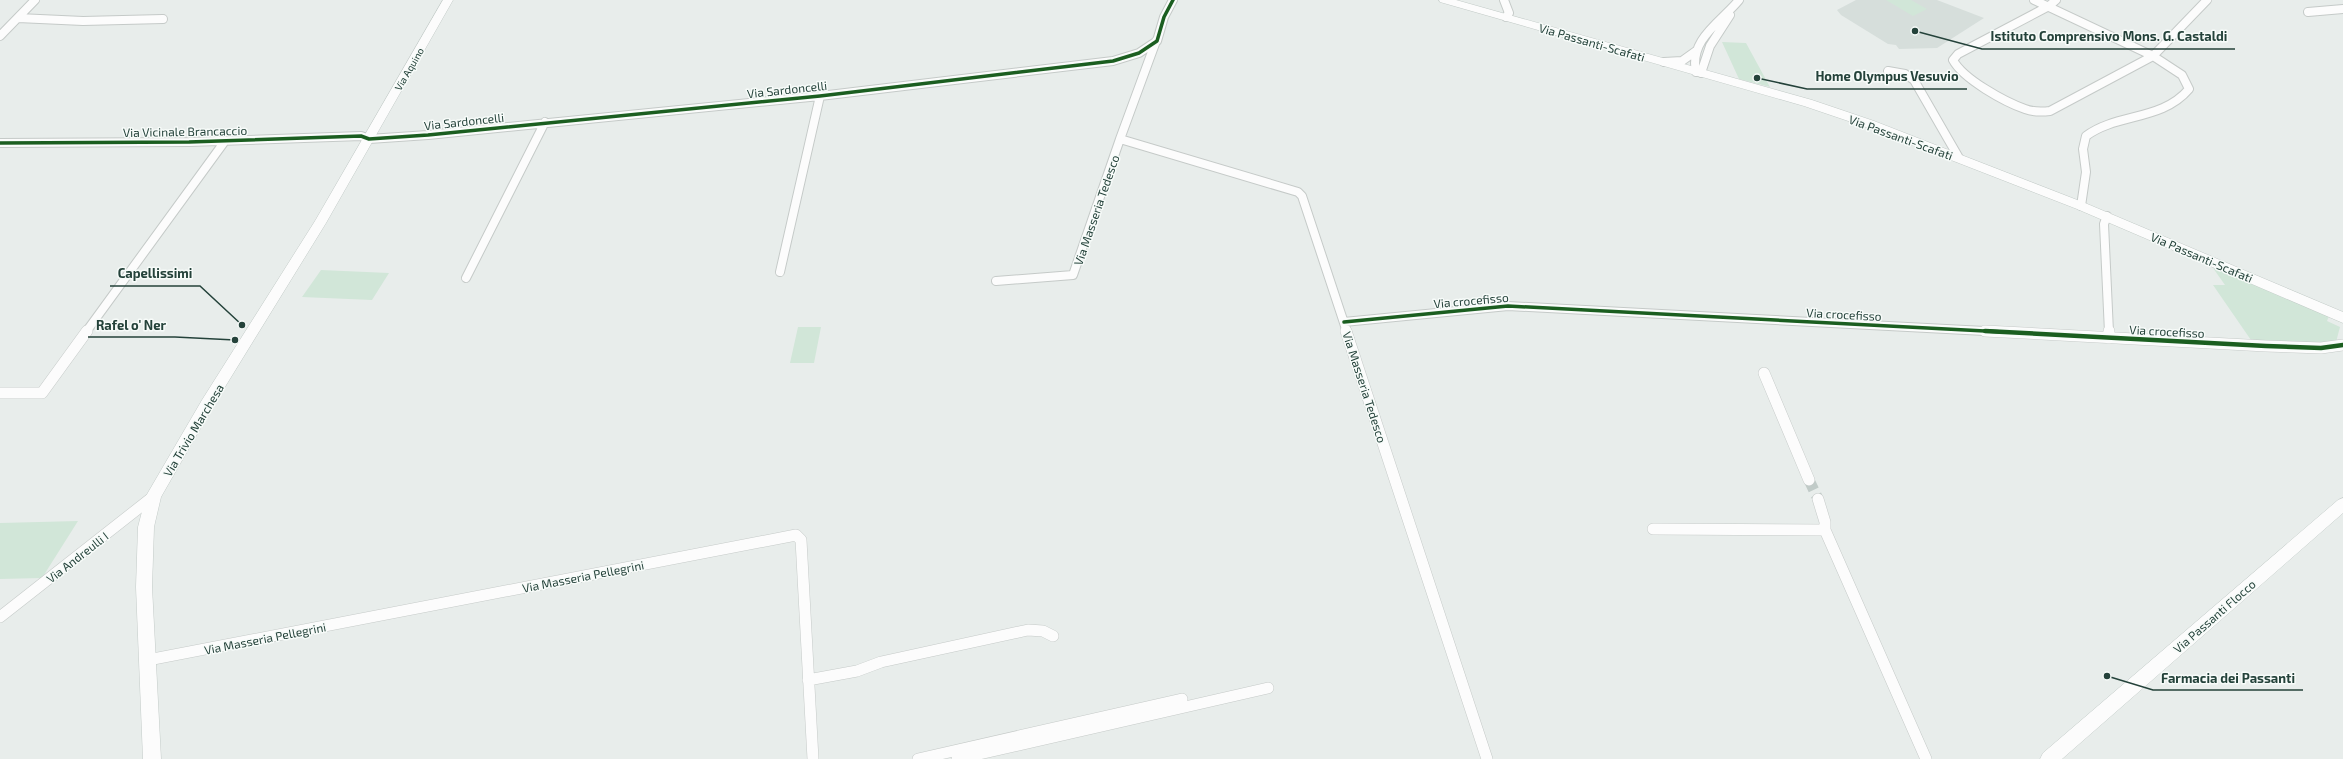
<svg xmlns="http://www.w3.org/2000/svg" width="2343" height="759" viewBox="0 0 2343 759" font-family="'Exo 2',sans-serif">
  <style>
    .built { fill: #d6dedb }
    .green { fill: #d1e6d8 }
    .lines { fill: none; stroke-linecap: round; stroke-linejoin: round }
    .street-tunnel { stroke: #c1cbc8; stroke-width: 11; stroke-dasharray: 11 5.5; stroke-linecap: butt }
    .street-far1-casing { stroke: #c5cac8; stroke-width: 10 }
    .street-casing { stroke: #c5cac8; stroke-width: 12 }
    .secondary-casing { stroke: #c3cbc8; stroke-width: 1 }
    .street-far1 { stroke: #fcfcfc; stroke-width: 8 }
    .street { stroke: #fcfcfc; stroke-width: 11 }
    .secondary { fill: #fcfcfc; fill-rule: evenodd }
    .cycleway-far1-casing { stroke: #f7fbf9; stroke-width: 5.5 }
    .cycleway-casing { stroke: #f7fbf9; stroke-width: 7 }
    .cycleway-far1 { stroke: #1b5e20; stroke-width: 3.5 }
    .cycleway { stroke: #1b5e20; stroke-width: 4.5 }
    .labels { text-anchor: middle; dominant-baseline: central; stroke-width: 3; stroke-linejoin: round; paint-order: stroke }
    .far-street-label { font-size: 10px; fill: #24423a; stroke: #f7fbf9 }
    .street-label { font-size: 12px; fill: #24423a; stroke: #f7fbf9 }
    .leader { fill: none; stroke: #24423a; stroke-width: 1.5 }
    .callout-dot { fill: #24423a; stroke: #f7fbf9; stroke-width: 1.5 }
    .callout-label { font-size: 13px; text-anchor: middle; font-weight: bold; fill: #24423a; stroke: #f7fbf9; stroke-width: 3; stroke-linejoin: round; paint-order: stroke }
  </style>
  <rect width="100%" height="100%" fill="#e8edeb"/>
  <!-- built -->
  <path class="built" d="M1856 0H1937L1984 18 1937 48 1899 49 1896 45 1888 44 1841 15 1837 10Z"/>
  <!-- green -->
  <path class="green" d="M1886 0H1911L1927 9 1913 16Z
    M1722 42 1746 43 1770 87 1739 79Z
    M2213 268 2233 274 2329 316 2327 321 2340 327 2336 342 2331 344 2253 343 2213 285H2225Z
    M321 270 389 273 372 300 302 297Z
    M798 327H821L814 363H790Z
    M78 521 42 578 0 579V523Z"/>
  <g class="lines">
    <!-- street-tunnel -->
    <path class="street-tunnel" d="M1809 480 1818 499"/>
    <defs>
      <path id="street-far1" d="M1504 0 1509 13 1506 17
        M2034 0 2153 56 2182 75 2189 89C2162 121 2117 113 2086 136L2083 149 2086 172 2081 206
        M2056 0 2049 6 1958 54 1953 60C1963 79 2005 102 2025 109 2033 112 2042 112 2050 111L2153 56 2207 0
        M2308 12 2343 9
        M18 18 83 21 163 19
        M0 36 35 0
        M1156 41 1120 139 1298 192 1302 196 1347 332
        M1664 62 1682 61 1696 51
        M1888 71 1905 74 1914 80 1959 158
        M1696 72C1689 39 1721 22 1739 0
        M1701 73 1710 46 1730 15
        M0 143 189 142 361 136 369 139 428 135 820 96 1113 61 1139 53 1157 41 1164 17 1173 0
        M2107 216 2104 224 2109 332
        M780 272 820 96
        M466 278 545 122
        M996 281 1073 275 1120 139
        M1344 322 1508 306 2004 332
        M86 332 225 141"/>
      <path id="street" d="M1346 331 1487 759
        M1985 331 2266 346 2321 348 2343 345
        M2109 331V338
        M1764 373 1809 480
        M0 393H42L87 331
        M1818 499 1825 522V530
        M1653 529 1825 530 1926 759
        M0 617 154 496
        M148 660 796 535 801 540 813 759
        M808 680 857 671 881 662 1028 630 1043 631 1053 636
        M918 759 1182 699
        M957 759 1268 688"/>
      <path id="secondary" d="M443 0H453L326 223 212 408 161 497 154 527 152 587 161 759H143L136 587 138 527 146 496 202 400 315 221Z
        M1439 0H1456L1812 100 1874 121 2085 203 2343 312V323L2077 209 1866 127 1804 106 1440 2Z
        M2343 498V513L2062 759H2040L2043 753 2338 500Z"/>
    </defs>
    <!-- street-far1 casing -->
    <use href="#street-far1" class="street-far1-casing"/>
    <!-- street casing -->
    <use href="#street" class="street-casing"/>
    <!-- secondary casing -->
    <use href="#secondary" class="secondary-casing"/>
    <!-- street-far1 -->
    <use href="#street-far1" class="street-far1"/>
    <!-- street -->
    <use href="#street" class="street"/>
    <!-- secondary -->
    <use href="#secondary" class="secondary"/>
    <defs>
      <path id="cycleway-far1" d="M0 143 189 142 361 136 369 139 428 135 820 96 1113 61 1139 53 1157 41 1164 17 1173 0
        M1344 322 1508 306 2004 332"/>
      <path id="cycleway" d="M1985 331 2266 346 2321 348 2343 345"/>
    </defs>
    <!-- cycleway-far1 casing -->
    <use href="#cycleway-far1" class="cycleway-far1-casing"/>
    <!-- cycleway casing -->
    <use href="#cycleway" class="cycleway-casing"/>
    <!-- cycleway-far1 -->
    <use href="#cycleway-far1" class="cycleway-far1"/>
    <!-- cycleway -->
    <use href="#cycleway" class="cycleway"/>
  </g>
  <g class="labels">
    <!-- far-street labels -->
    <g class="far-street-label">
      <text transform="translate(409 69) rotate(-60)">Via Aquino</text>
    </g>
    <!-- street labels -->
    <g class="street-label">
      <text transform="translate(1592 42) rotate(16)">Via Passanti-Scafati</text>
      <text transform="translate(787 89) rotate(-6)">Via Sardoncelli</text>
      <text transform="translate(464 121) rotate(-6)">Via Sardoncelli</text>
      <text transform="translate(185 131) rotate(-1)">Via Vicinale Brancaccio</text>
      <text transform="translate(1901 137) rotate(20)">Via Passanti-Scafati</text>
      <text transform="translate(1096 210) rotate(-71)">Via Masseria Tedesco</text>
      <text transform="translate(2202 257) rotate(23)">Via Passanti-Scafati</text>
      <text transform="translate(1471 300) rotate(-5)">Via crocefisso</text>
      <text transform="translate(1844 314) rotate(3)">Via crocefisso</text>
      <text transform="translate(2167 331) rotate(3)">Via crocefisso</text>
      <text transform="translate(1365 387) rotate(72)">Via Masseria Tedesco</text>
      <text transform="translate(193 430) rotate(-59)">Via Trivio Marchesa</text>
      <text transform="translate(77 557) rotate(-38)">Via Andreulli I</text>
      <text transform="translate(583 576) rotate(-11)">Via Masseria Pellegrini</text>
      <text transform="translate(2214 616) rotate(-41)">Via Passanti Flocco</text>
      <text transform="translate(265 638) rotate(-11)">Via Masseria Pellegrini</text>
    </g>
  </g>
  <!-- callouts -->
  <path class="leader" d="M1915 31L1982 49H2235M1757 78L1807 89H1967M242 325L200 286H110M235 340L175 337H88M2107 676L2153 690H2303"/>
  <g class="callout-dot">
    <circle cx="1915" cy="31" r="4"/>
    <circle cx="1757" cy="78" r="4"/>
    <circle cx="242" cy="325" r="4"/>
    <circle cx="235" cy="340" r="4"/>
    <circle cx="2107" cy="676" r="4"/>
  </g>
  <g class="callout-label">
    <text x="2109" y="41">Istituto Comprensivo Mons. G. Castaldi</text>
    <text x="1887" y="81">Home Olympus Vesuvio</text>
    <text x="155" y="278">Capellissimi</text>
    <text x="131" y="330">Rafel o' Ner</text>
    <text x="2228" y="683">Farmacia dei Passanti</text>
  </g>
</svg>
